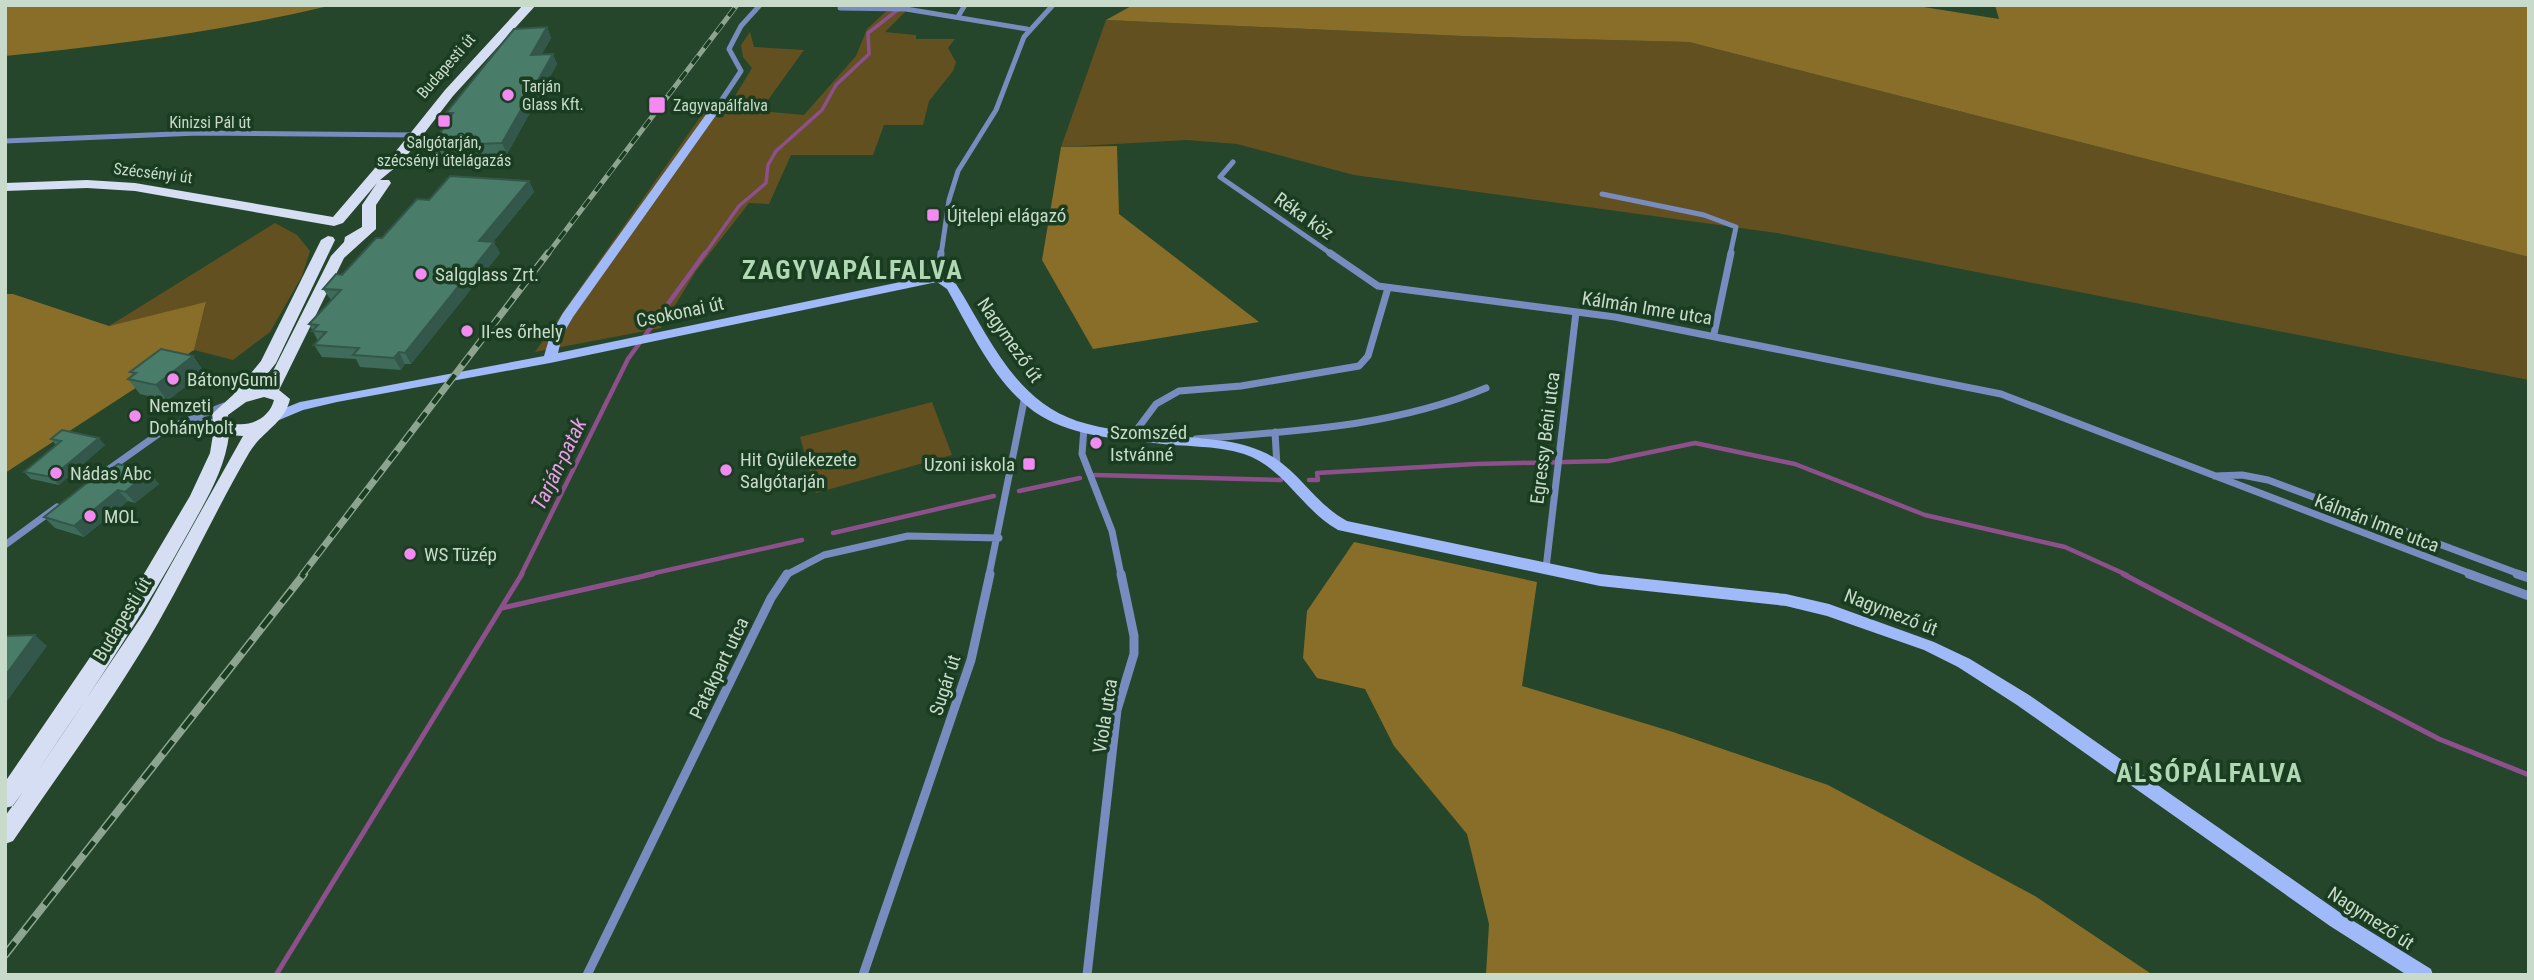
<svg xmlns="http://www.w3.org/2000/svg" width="2534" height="980" viewBox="0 0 2534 980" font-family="'Roboto Condensed',sans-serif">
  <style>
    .green { fill: #635021 }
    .forest { fill: #886e28 }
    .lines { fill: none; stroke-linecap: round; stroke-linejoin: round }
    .stream-far2 { stroke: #8d508c; stroke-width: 3.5 }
    .stream-far1 { stroke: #8d508c; stroke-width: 4.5 }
    .stream { stroke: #8d508c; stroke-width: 5 }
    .street-far2 { stroke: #798cbf; stroke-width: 5 }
    .street-far1 { stroke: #798cbf; stroke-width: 7 }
    .street { stroke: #798cbf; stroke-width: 9 }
    .secondary { fill: #a0b9f9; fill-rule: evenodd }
    .primary { fill: #d5def2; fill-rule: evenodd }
    .rail-far2-casing { stroke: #8da590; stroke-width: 5 }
    .rail-far1-casing { stroke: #8da590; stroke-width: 7 }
    .rail-casing { stroke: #8da590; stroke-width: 8 }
    .rail-far2 { stroke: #1a3c20; stroke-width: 3.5; stroke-dasharray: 10; stroke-linecap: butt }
    .rail-far1 { stroke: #1a3c20; stroke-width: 4.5; stroke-dasharray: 12; stroke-linecap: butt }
    .rail { stroke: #1a3c20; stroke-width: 5; stroke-dasharray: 16; stroke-linecap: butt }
    .wall { fill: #3f6b5a }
    .shaded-wall { fill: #33574a }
    .building { fill: #497c69; stroke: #33574a; stroke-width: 2 }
    .poi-dot { fill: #f38af1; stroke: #1a3c20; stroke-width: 2.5 }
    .labels { text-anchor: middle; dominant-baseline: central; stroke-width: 7; stroke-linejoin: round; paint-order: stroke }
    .far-street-label { font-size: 16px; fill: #c8dbca; stroke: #1a3c20 }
    .far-poi-label { font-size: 16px; fill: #c8dbca; stroke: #1a3c20; text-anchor: start }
    .poi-label { font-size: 19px; fill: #c8dbca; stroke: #1a3c20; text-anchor: start }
    .street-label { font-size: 19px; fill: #c8dbca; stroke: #1a3c20 }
    .water-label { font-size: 21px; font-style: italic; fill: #f09bee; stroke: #1a3c20 }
    .district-label { font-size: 26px; font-weight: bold; letter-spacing: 2px; fill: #b1d8b5; stroke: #1a3c20 }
  </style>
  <rect width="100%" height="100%" fill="#25462a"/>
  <!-- green -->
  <path class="green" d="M893 5H912L885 32 916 35V39H955L948 48 956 62 953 71 929 101 923 125H884L873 155H791L769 204 749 203 696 271 661 328 535 352 710 103 729 106 752 68 743 57 741 45 750 32 754 47 804 50 760 111 804 115 856 56 867 29Z
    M1106 20 1462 36 1689 42 2529 257V380L1777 233 1354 175 1237 144 1187 140 1061 147Z
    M275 223 297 235 310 251 302 276 270 332 233 360 194 350 206 303 109 326Z
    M932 402 952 455 816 493 800 437Z"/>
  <!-- forest -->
  <path class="forest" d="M5 5H333C224 31 116 45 5 56Z
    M1133 5H1911L1999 19 1995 5H2529V257L1689 42 1462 36 1106 20Z
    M1117 146 1119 214 1259 322 1093 349 1042 260 1061 147Z
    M5 294H13L109 326 206 302 194 350 5 473Z
    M1354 542 1537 582 1522 686 1673 732 1828 785 2035 896 2153 975H1486L1489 924 1467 834 1394 746 1365 689 1317 678 1303 658 1307 611Z"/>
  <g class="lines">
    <!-- stream-far2 -->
    <path class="stream-far2" d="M704 255 739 206 766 183 768 165 776 151 822 110 836 85 869 54 868 33 904 5"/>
    <!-- stream-far1 -->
    <path class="stream-far1" d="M1095 475 1281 480
      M1309 480H1318L1317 473 1475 464 1608 461 1695 443 1795 464 1925 515 2065 547 2127 575
      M1019 491 1080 478
      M833 533 994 496
      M521 575 628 359 705 253
      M646 575 802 540"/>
    <!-- stream -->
    <path class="stream" d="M2123 574 2439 739 2529 775
      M502 608 653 574
      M276 975 522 574"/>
    <!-- street-far2 -->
    <path class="street-far2" d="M840 8 906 9 1027 29
      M959 15 965 5
      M719 104 741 71 729 49 741 26 760 5
      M5 141 198 133 416 135
      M1233 162 1220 177 1333 255
      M1602 194 1704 215 1736 227 1730 255
      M941 255 949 200 958 171 996 110 1024 37 1053 5"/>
    <!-- street-far1 -->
    <path class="street-far1" d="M1330 253 1378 286 1615 317 2001 394 2474 575
      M939 278 941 253
      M1714 334 1731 253
      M190 423 218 422
      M1084 428 1082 454 1112 531 1121 575
      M1275 432 1277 466
      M1132 436 1156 404 1179 391 1241 386 1359 366 1368 356 1388 288
      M1196 439C1295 431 1393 427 1486 388
      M2215 476 2242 475 2268 480 2522 575
      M95 479 164 430 224 406
      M5 545 57 507
      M1546 568 1576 312
      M786 575 824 555 908 536 999 538
      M989 575 1025 396"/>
    <!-- street -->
    <path class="street" d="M2469 574 2529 596
      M2517 574 2529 578
      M587 975 771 598 787 574
      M863 975 971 660 990 574
      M1087 975 1117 710 1134 654V636L1121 574"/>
    <!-- secondary -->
    <path class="secondary" d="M719 101 724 104 573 317 562 336 558 353 939 274 956 284C989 336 1014 400 1077 421 1105 430 1137 433 1166 435 1198 439 1231 438 1261 451 1296 465 1313 503 1347 521L1600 574 1786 594 1829 604 1934 642 1970 659 2029 695 2342 914 2431 969 2433 975H2407L2330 926 2017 705 1958 667 1924 650 1827 616 1786 606 1600 586 1338 530C1302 510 1284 467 1244 454 1215 445 1183 447 1154 443 1117 439 1074 436 1041 416 997 389 972 333 947 289L937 282 550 363 337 402 303 410 272 423 267 421 265 418 267 415 300 402 544 356 550 336 563 313 715 102Z"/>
    <!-- primary -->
    <path class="primary" d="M523 5H536L453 96 402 162 380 180H389L391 183 376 205V229L344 258 279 390 290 399C285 423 261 432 249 453 217 508 190 567 158 623 115 698 62 769 13 841L5 844V816L23 792 13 806 5 808V782L125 606 190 496 210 453 214 428 212 414 233 395 261 361 321 240 328 236 333 237 335 240 276 363 257 387H265L331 256 344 242 345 237 362 227V205L377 183 343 223 334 226 135 191 87 188 5 191V183L87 180 135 183 333 217 375 168 392 156 445 90ZM264 397 274 400C269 420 246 429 228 422V415L246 402ZM229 435 243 436 144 613 37 772C90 694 143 615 188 533 205 502 225 470 229 435Z"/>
    <defs>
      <path id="rail-far2" d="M547 255 737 5"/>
      <path id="rail-far1" d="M302 575 548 253"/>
      <path id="rail" d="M5 955 304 574"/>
    </defs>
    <!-- rail-far2 casing -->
    <use href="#rail-far2" class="rail-far2-casing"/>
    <!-- rail-far1 casing -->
    <use href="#rail-far1" class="rail-far1-casing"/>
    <!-- rail casing -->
    <use href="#rail" class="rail-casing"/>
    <!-- rail-far2 -->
    <use href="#rail-far2" class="rail-far2"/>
    <!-- rail-far1 -->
    <use href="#rail-far1" class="rail-far1"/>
    <!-- rail -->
    <use href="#rail" class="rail"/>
  </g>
  <!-- wall -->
  <path class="wall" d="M547 27 551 38 542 54H553L557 64 507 154 437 157 432 146 449 119 446 113Z
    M529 181 534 192 493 242 500 253 411 364H405L401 370 360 367 356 359 322 357 314 345 318 341 309 324 331 300 323 289 342 275 382 238 429 200Z
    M193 356 204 372 167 401 140 394 128 379 133 375 130 372Z
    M51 439 105 445 59 485 31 479 24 472 56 445Z
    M149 472 159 484 135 503 128 501 84 537 55 528 44 517Z"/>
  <!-- shaded-wall -->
  <path class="shaded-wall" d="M547 27 551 38 536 65 531 55Z
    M553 54 557 64 507 154 502 143Z
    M529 181 534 192 484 253 479 241Z
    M494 242 500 253 411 364 405 353Z
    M399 352 405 364 401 370 394 358Z
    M193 356 204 372 167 401 156 385Z
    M99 438 105 445 59 485 52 477Z
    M149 472 159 484 135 503 125 492Z
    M118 490 128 501 84 537 74 526Z
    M35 635 47 646 5 704V676Z"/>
  <!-- building -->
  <path class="building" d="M547 27 531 55 553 54 502 143 432 146 453 113H446L514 29Z
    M450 176 529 181 479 241 494 242 405 353 399 352 394 358 353 355 359 348 314 345 326 332 312 331 318 325 309 324 341 290 323 289 336 274 342 275 376 238H382L417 199 429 200Z
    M161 349 193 356 156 385 128 379 136 373 130 372Z
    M62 430 99 438 52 477 24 472 61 441 51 439Z
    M118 464 149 472 125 492 118 490 74 526 44 517 97 475 105 474Z
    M35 635 5 676V636Z"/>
  <!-- markers -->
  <g class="poi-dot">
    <circle cx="508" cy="95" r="7"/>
    <rect x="648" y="96" width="18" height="18" rx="3.5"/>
    <rect x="437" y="114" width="14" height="14" rx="3.5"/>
    <rect x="926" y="208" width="14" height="14" rx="3.5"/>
    <circle cx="421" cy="274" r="7"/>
    <circle cx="467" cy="331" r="7"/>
    <circle cx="173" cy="379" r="7"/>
    <circle cx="135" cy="416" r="7"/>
    <circle cx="1096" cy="443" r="7"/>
    <rect x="1022" y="457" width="14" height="14" rx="3.5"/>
    <circle cx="726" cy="470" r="7"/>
    <circle cx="56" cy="473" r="7"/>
    <circle cx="90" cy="516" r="7"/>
    <circle cx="410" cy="554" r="7"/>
  </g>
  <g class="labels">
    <!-- far-street labels -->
    <g class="far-street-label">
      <text transform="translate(446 66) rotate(-49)">Budapesti út</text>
      <text x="210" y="122">Kinizsi Pál út</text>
      <text transform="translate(153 173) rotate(7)">Szécsényi út</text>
    </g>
    <!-- far-poi labels -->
    <g class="far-poi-label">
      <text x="522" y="86">Tarján<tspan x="522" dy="18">Glass Kft.</tspan></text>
      <text x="673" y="105">Zagyvapálfalva</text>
      <text x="444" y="142" text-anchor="middle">Salgótarján,<tspan x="444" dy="18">szécsényi útelágazás</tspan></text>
    </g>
    <!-- poi labels -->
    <g class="poi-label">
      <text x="947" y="215">Újtelepi elágazó</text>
      <text x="435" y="274">Salgglass Zrt.</text>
      <text x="481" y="331">II-es őrhely</text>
      <text x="187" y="379">BátonyGumi</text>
      <text x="149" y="405">Nemzeti<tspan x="149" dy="22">Dohánybolt</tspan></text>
      <text x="1110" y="432">Szomszéd<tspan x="1110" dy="22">Istvánné</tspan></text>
      <text x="740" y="459">Hit Gyülekezete<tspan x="740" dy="22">Salgótarján</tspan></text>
      <text x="1015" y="464" text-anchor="end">Uzoni iskola</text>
      <text x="70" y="473">Nádas Abc</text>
      <text x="104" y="516">MOL</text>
      <text x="424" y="554">WS Tüzép</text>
    </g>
    <!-- street labels -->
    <g class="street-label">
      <text transform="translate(1304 216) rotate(35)">Réka köz</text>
      <text transform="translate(1647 308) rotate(9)">Kálmán Imre utca</text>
      <text transform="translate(680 312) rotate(-12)">Csokonai út</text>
      <text transform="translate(1010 340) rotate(55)">Nagymező út</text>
      <text transform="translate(1545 438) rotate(-83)">Egressy Béni utca</text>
      <text transform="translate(2377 523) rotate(21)">Kálmán Imre utca</text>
      <text transform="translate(1891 612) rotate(21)">Nagymező út</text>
      <text transform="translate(122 619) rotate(-59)">Budapesti út</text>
      <text transform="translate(719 668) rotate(-64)">Patakpart utca</text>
      <text transform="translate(945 685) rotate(-72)">Sugár út</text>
      <text transform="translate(1105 716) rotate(-81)">Viola utca</text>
      <text transform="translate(2371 918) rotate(33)">Nagymező út</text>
    </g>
    <!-- water labels -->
    <g class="water-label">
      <text transform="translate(559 464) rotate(-64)">Tarján-patak</text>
    </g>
    <!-- district labels -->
    <g class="district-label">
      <text x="853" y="270">ZAGYVAPÁLFALVA</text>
      <text x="2210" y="773">ALSÓPÁLFALVA</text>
    </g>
  </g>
  <!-- border -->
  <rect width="2534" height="980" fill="none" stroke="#c8dbca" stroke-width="14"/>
</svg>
